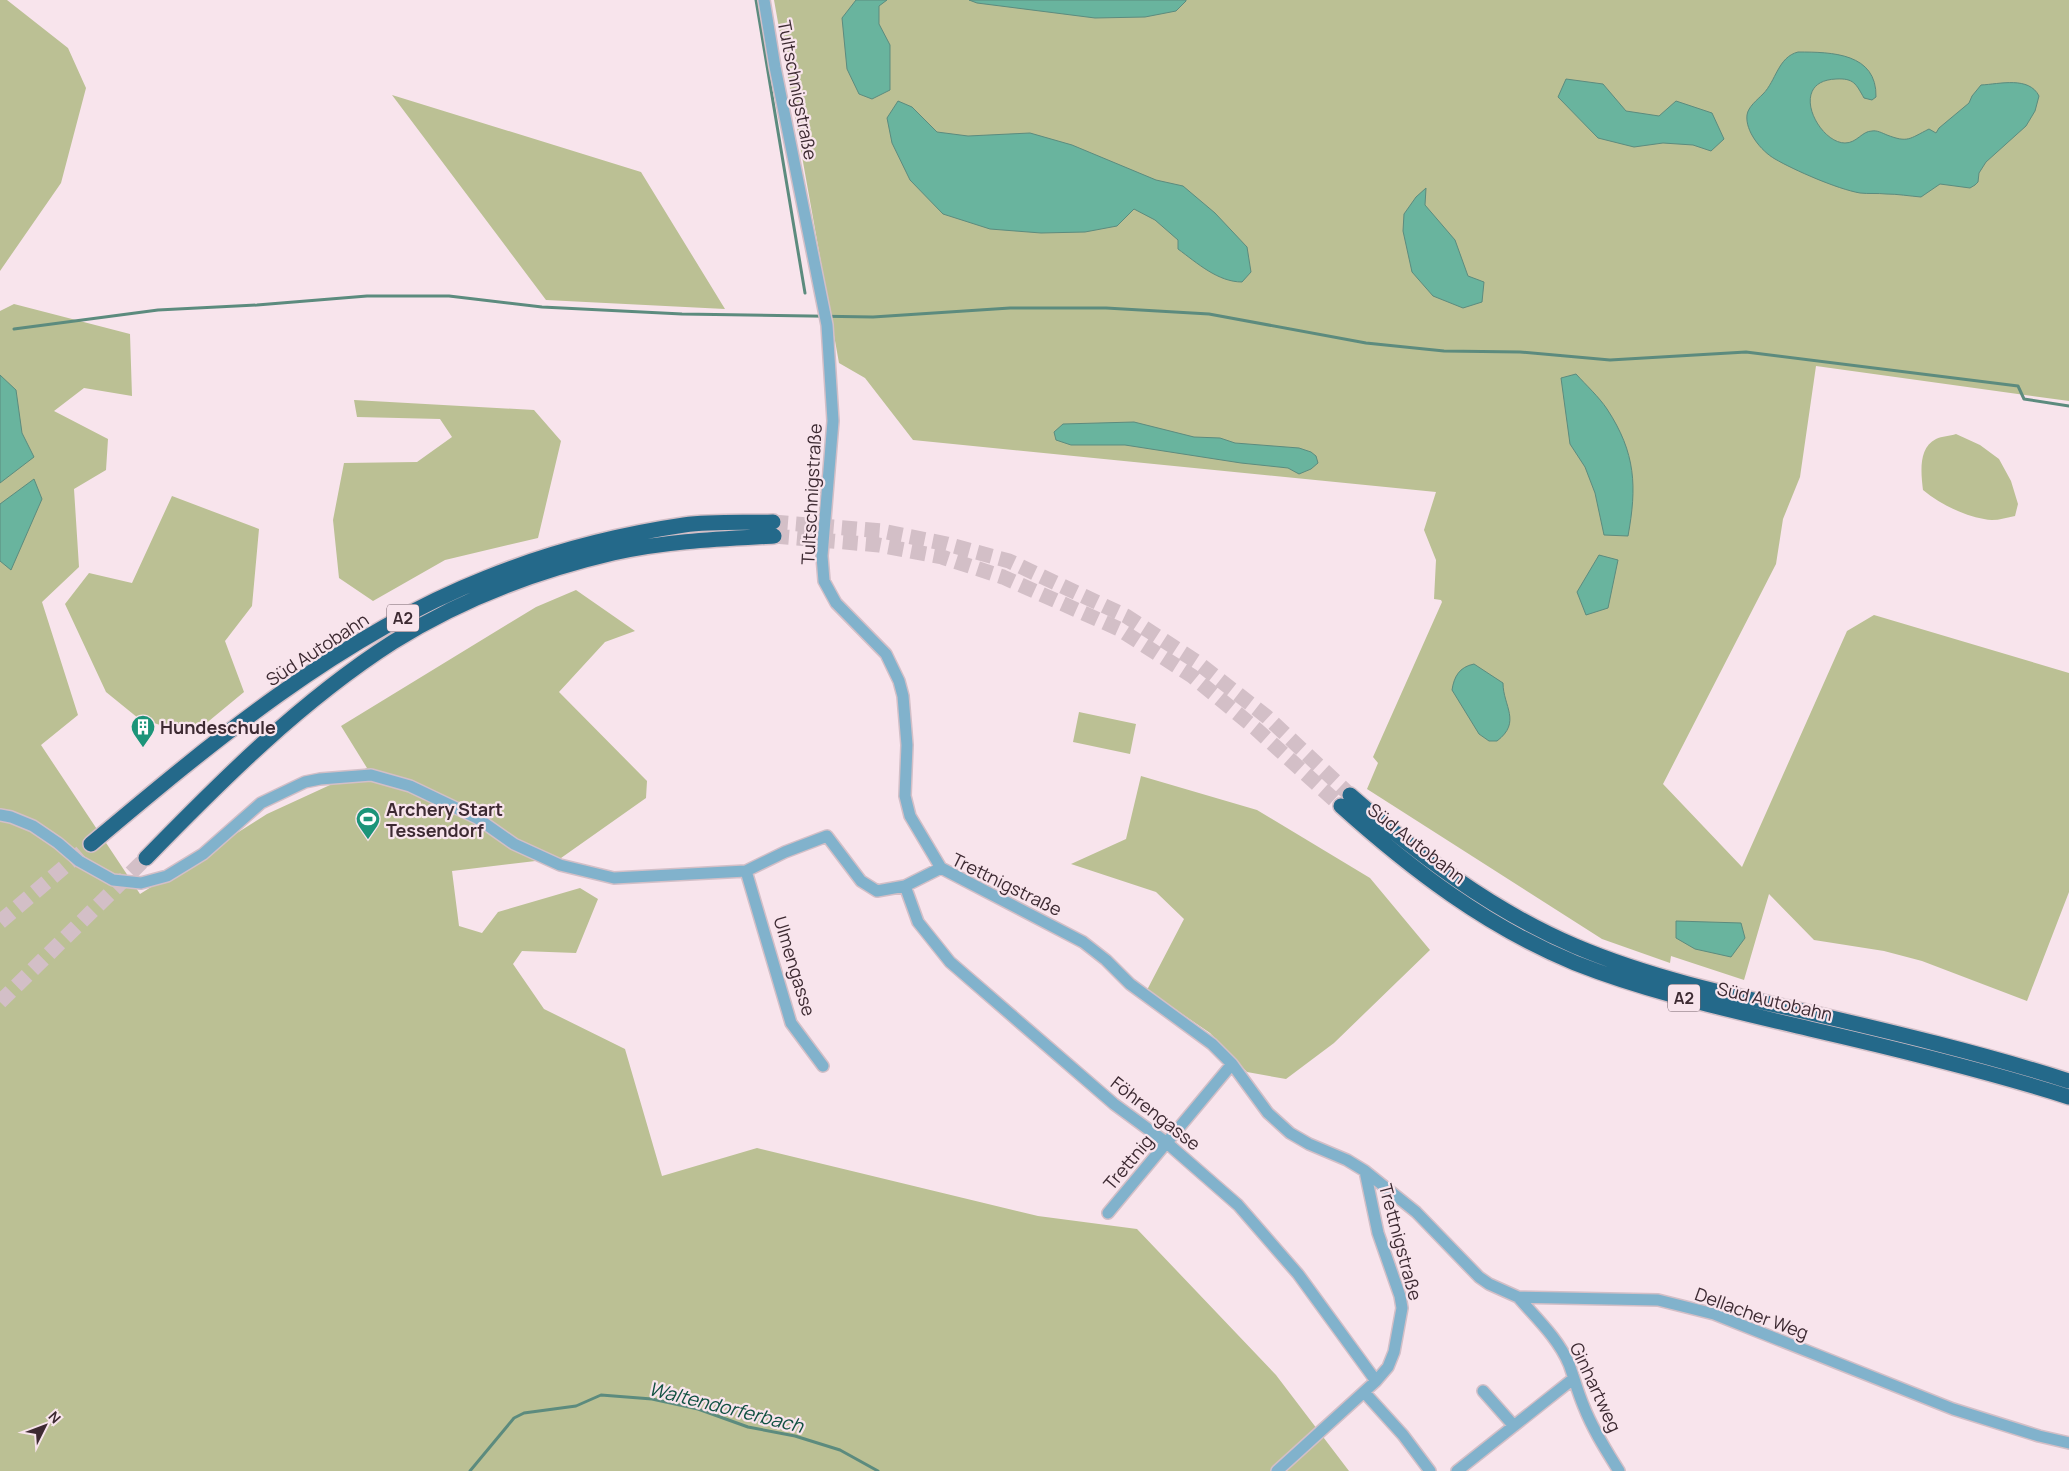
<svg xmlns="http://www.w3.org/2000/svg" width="2069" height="1471" viewBox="0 0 2069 1471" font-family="Manrope,sans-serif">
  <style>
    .green { fill: #bbc094 }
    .water { fill: #69b49e; stroke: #5c8b7e }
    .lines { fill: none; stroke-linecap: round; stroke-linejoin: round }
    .stream { stroke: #5c8b7e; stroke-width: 3 }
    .motorway-tunnel { stroke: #d3bfc7; stroke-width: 15; stroke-dasharray: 15 8; stroke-linecap: butt }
    .minor-casing { stroke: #d3bfc7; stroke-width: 14 }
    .motorway-casing { stroke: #d3bfc7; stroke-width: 18 }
    .minor { stroke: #81b2cc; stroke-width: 11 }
    .motorway { stroke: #24698a; stroke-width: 15 }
    .labels { text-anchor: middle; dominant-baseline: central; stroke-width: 4.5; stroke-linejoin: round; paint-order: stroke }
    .shield { fill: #f8e4ec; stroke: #75626a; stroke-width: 1 }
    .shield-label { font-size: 16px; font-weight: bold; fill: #3d2a32 }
    .street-label { font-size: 18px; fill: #3d2a32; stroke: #f8e4ec }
    .poi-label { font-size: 18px; font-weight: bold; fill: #3d2a32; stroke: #f8e4ec; text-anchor: start }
    .water-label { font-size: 19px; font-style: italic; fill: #115142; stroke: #f8e4ec }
  </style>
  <rect width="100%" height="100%" fill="#f8e4ec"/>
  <!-- green -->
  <path class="green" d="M0 0H7L68 48 86 88 61 183 0 271Z
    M774 0H2069V401L1816 366 1800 477 1783 519 1776 564 1663 784 1742 867 1847 631 1874 615 2069 673V892L2027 1001 1922 961 1884 951 1814 940 1769 894 1744 980 1671 956 1670 963 1602 939 1367 789 1378 763 1373 757 1442 602 1441 600 1434 599 1436 560 1424 530 1436 492 913 440 865 378 839 363Z
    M392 95 641 172 725 309 546 300Z
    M14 304 130 334 132 396 84 388 54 411 108 439 106 470 74 489 79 567 42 602 78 715 41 745 140 894 267 814 367 768 341 726 536 607 576 590 635 631 605 642 559 692 647 781 646 798 561 858 452 871 459 926 482 933 498 912 580 888 598 899 576 953 522 951 513 964 544 1009 625 1049 662 1176 757 1148 1038 1216 1137 1229 1276 1375 1349 1471H0V311Z
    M354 400 534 410 561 441 538 538 445 560 373 601 339 578 333 520 344 463 417 462 452 437 440 419 357 417Z
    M1956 434 1980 445 1999 459 2011 481 2018 504 2015 516C2005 518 1994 522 1984 519 1962 515 1940 504 1923 490 1921 473 1918 448 1936 439 1942 436 1950 436 1956 434Z
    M172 496 259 529 252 606 225 641 244 692 192 735 138 718 106 692 65 604 89 573 132 583Z
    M1079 712 1136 724 1130 754 1073 742Z
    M1141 776 1257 810 1370 878 1430 950 1334 1043 1286 1079 1247 1072 1210 1033 1147 990 1184 919 1156 892 1071 864 1126 839Z"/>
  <!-- water -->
  <path class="water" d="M856 0H887L879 6V24L890 45V90L872 99 859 94 847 69 842 18Z
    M969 0H1186V1L1176 11 1145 17 1095 18 977 3Z
    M1798 52C1832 52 1877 53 1876 97L1872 100 1864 98C1856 84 1854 78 1836 79 1787 81 1818 143 1845 143 1857 143 1862 131 1872 131 1877 130 1882 133 1887 135 1908 143 1909 139 1929 129L1936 133 1939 128 1969 103 1972 96 1981 85C2000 84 2029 76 2039 96L2035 111 2026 126 1986 162 1979 173 1978 182 1975 185 1970 188 1940 184 1921 197C1909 196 1898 194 1886 194 1878 193 1868 194 1860 193 1837 189 1794 170 1775 159 1761 151 1745 131 1747 115 1748 107 1757 100 1763 94 1776 81 1778 57 1798 52Z
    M1566 79 1603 84 1626 111 1659 116 1676 101 1712 113 1724 139 1711 151 1693 145 1663 143 1634 147 1598 138 1558 97Z
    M898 101 912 107 937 132 968 136 1030 133 1072 145 1156 180 1183 186 1215 213 1247 247 1251 272 1242 282C1218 282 1197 263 1178 249V240L1155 220 1134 209 1117 226 1085 232 1041 233 990 229 943 214 910 180 892 143 887 118Z
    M1426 188 1425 205 1455 240 1468 276 1484 282 1482 302 1463 308 1433 296 1412 272 1403 231 1404 214 1416 197Z
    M1576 374C1586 385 1599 397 1607 409 1636 453 1637 487 1628 536L1604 535 1595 493 1585 467 1570 444 1561 378Z
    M0 375 16 390 22 433 34 457 0 483Z
    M1134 422 1194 437 1220 438 1235 443 1299 448 1311 452 1316 456 1318 463 1311 469 1299 474 1288 468 1241 463 1125 445H1071L1056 440 1054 432 1063 424Z
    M34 479 42 499 11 570 0 561V504Z
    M1599 555 1618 560 1608 608 1586 615 1577 592Z
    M1474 664 1503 683C1503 706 1522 722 1497 741H1489L1479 734 1452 690C1454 677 1459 667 1474 664Z
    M1676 921 1741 923 1745 938 1731 957 1695 949 1676 938Z"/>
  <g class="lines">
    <!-- stream -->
    <path class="stream" d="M756 0 805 293
      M14 329 158 310 257 305 367 296H449L542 307 682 314 873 317 1010 308H1106L1209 314 1366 343 1444 351 1520 352 1610 360 1746 352 2018 386 2024 399 2069 406
      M470 1471 514 1418 524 1413 576 1406 601 1395 652 1399 698 1409 748 1427 795 1436 840 1450 878 1471"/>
    <!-- motorway-tunnel -->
    <path class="motorway-tunnel" d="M773 522 882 531 947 544 1009 561 1126 616 1197 662 1267 717 1350 795
      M774 536 879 545 942 557 1003 577 1119 629 1192 676 1255 728 1341 806
      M0 922 91 844
      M0 1002 146 858"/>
    <defs>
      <path id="minor" d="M764 0 775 67 827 325 833 421 822 556 824 581 836 603 886 654 899 681 903 696 907 745 905 796 910 816 941 868
        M0 815 11 817 33 826 58 843 79 861 113 880 141 883 167 876 203 854 261 803 305 782 320 779 371 775 410 786 477 818 514 844 560 865 614 878 746 871 785 852 827 836 861 881 877 891 905 886 941 868
        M941 868 1083 942 1106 960 1130 984 1212 1044 1232 1064 1268 1113 1290 1133 1309 1144 1347 1160 1365 1171 1416 1212 1479 1277 1489 1284 1518 1297 1658 1300 1714 1314 1953 1409 2039 1436 2069 1443
        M746 871 791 1023 823 1066
        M905 886 918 922 950 962 1114 1104 1167 1143 1238 1205 1298 1274 1376 1381
        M1108 1213 1232 1064
        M1518 1297C1536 1318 1558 1338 1569 1364 1574 1378 1578 1393 1584 1407 1593 1430 1606 1450 1619 1471
        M1483 1391 1514 1426
        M1364 1392 1403 1435 1430 1471
        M1277 1471 1376 1381 1388 1367 1394 1352 1402 1308 1400 1296 1378 1233 1365 1171
        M1457 1471 1573 1379"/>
      <path id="motorway" d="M1350 795C1419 855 1491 910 1575 946 1648 977 1725 994 1802 1011 1892 1032 1981 1053 2069 1081
        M1341 806C1411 869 1487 927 1575 963 1651 993 1731 1010 1810 1029 1897 1049 1984 1070 2069 1097
        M91 844C211 743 339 636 486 578 550 552 616 535 684 525 713 521 744 523 773 522
        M146 858C222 780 301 701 393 642 460 600 536 571 613 553 666 541 720 539 774 536"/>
    </defs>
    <!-- minor casing -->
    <use href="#minor" class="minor-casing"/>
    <!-- motorway casing -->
    <use href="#motorway" class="motorway-casing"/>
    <!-- minor -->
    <use href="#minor" class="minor"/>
    <!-- motorway -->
    <use href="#motorway" class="motorway"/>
  </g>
  <!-- icons -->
  <defs>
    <symbol id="building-pin" viewBox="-11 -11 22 30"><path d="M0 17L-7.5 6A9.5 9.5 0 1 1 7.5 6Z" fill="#1c9479" stroke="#f8e4ec"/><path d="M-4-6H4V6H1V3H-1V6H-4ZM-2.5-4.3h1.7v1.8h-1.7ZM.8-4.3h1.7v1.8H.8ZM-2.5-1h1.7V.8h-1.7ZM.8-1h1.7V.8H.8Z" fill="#fff"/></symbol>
    <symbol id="stadium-pin" viewBox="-11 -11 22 30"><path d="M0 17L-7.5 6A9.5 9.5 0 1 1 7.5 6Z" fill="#1c9479" stroke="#f8e4ec"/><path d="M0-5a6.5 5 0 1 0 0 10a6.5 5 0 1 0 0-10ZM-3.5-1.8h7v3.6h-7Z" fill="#fff"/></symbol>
  </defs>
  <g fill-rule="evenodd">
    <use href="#building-pin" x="129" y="713" width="28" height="38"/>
    <use href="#stadium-pin" x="354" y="805" width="28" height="38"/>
  </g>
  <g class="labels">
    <!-- shield labels -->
    <g class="shield">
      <rect x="387" y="604.5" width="32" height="27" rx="4"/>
      <rect x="1668" y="984.5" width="32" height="27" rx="4"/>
    </g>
    <g class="shield-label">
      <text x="403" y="618">A2</text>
      <text x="1684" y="998">A2</text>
    </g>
    <!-- street labels -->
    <g class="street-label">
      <text transform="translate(798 90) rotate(79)">Tultschnigstraße</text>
      <text transform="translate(811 494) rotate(-87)">Tultschnigstraße</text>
      <text transform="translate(317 649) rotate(-33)">Süd Autobahn</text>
      <text transform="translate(1417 843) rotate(38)">Süd Autobahn</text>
      <text transform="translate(1007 884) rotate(26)">Trettnigstraße</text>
      <text transform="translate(795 966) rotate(73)">Ulmengasse</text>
      <text transform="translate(1775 1001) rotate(13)">Süd Autobahn</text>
      <text transform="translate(1156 1113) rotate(38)">Föhrengasse</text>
      <text transform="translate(1128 1162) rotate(-50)">Trettnig</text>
      <text transform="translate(1401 1242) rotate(75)">Trettnigstraße</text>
      <text transform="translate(1752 1313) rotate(20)">Dellacher Weg</text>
      <text transform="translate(1596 1387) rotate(65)">Ginhartweg</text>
    </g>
    <!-- poi labels -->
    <g class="poi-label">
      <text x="160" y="727">Hundeschule</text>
      <text x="386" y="809">Archery Start<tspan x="386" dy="21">Tessendorf</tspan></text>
    </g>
    <!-- water labels -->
    <g class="water-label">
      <text transform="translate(726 1407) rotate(14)">Waltendorferbach</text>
    </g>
  </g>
  <!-- north arrow -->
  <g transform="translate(45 1426) rotate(48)" stroke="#f8e4ec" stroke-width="4" paint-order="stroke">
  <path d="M0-4L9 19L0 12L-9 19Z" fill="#3d2a32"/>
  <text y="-8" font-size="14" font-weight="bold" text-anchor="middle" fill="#3d2a32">N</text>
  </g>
</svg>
